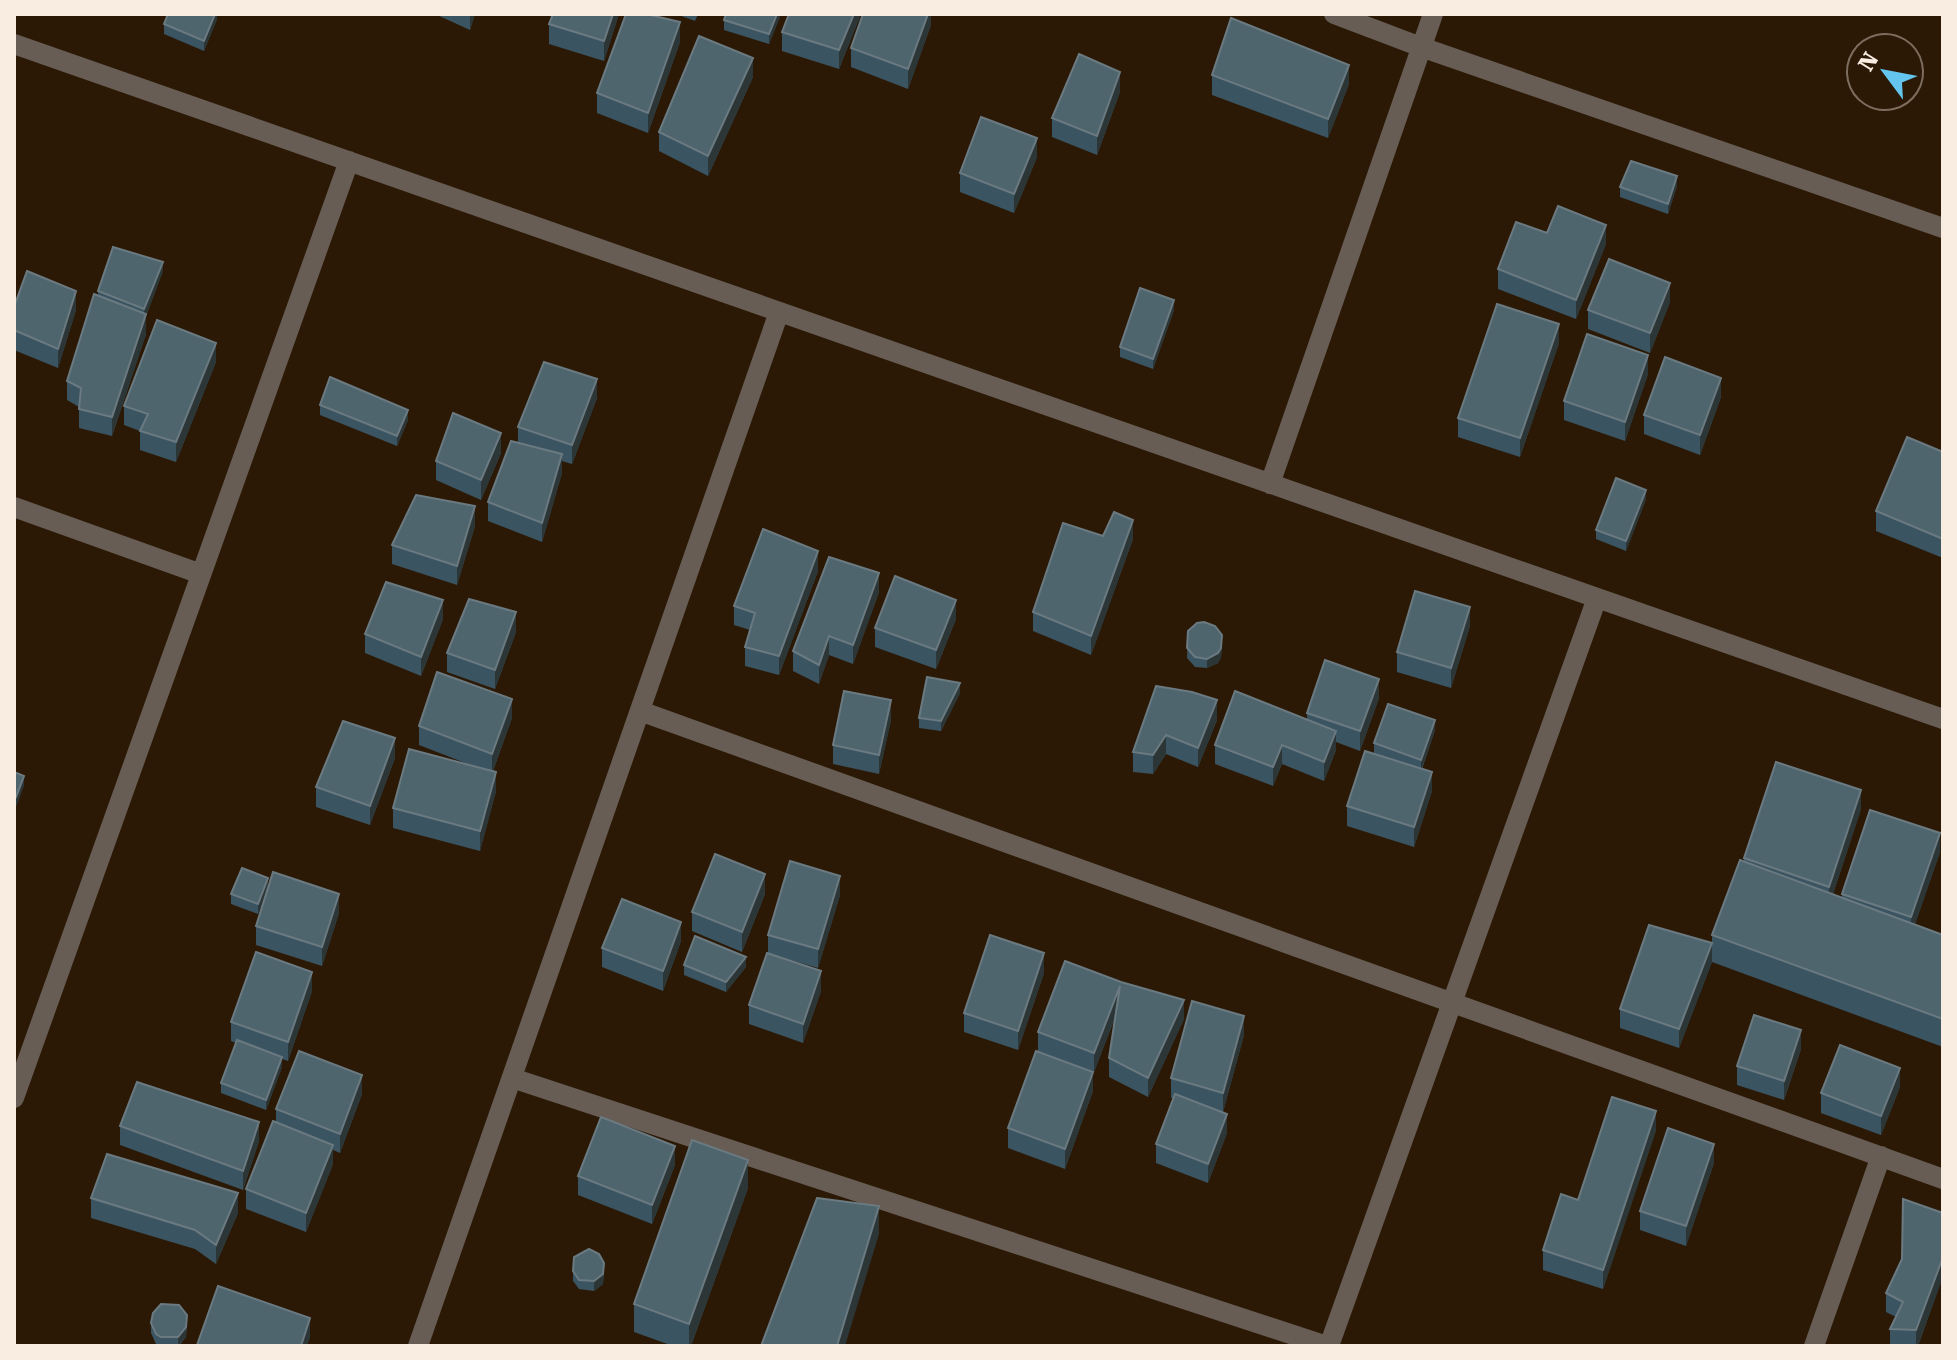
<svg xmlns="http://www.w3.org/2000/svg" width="1957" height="1360" viewBox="0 0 1957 1360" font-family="'Roboto Serif',serif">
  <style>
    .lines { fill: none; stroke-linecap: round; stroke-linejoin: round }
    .minor { stroke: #675d54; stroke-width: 20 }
    .wall { fill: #3a5461 }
    .shaded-wall { fill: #2c3637 }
    .building { fill: #4f656e; stroke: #6a7a80; stroke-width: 2 }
  </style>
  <rect width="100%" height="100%" fill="#2b1906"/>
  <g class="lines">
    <!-- minor -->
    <path class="minor" d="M1334 14 1421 47 1943 228
      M14 44 1943 719
      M1270 484 1433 14
      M14 507 201 574
      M640 711 1943 1179
      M512 1078 1327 1346
      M14 1098 349 161
      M418 1346 779 312
      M1329 1346 1597 598
      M1814 1346 1881 1156"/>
  </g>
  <!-- wall -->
  <path class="wall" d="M217 14V19L204 51 164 34V24Z
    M435 14H475L470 30Z
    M619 14 604 61 549 44V24Z
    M676 14H698L695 21Z
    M781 14 769 44 724 30V20Z
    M861 14 839 69 782 51V32Z
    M931 14V25L908 89 851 67V48Z
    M680 42 648 133 597 113V93Z
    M1212 75 1349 84 1328 138 1212 95Z
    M753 77 708 176 659 151V132Z
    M1120 92 1097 155 1052 137V118Z
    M1037 157 1014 213 960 192V173Z
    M1677 186 1668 214 1620 197V187Z
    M1606 244 1576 319 1498 289V269Z
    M163 271 146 316V334L112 436 79 428V407L67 400V381L98 296V291Z
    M1670 302 1650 353 1588 329V310Z
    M14 307 76 310 58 368 14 350Z
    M1174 310 1153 369 1120 357V347Z
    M1559 343 1520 457 1458 437V418Z
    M216 362 176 462 140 450V431L124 425V406Z
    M1648 374 1625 441 1564 420V401Z
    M1721 397 1700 455 1644 434V415Z
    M597 398 572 464 562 461V473L542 542 488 521V502L518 443V427Z
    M320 405 408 420 397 446 320 415Z
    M1943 452V558L1876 531V511Z
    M501 453 481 500 436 480V461Z
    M1646 499 1626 551 1596 539V530Z
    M475 526 457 585 392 564V545Z
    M1103 536 1133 539 1091 655 1033 631V612Z
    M818 571 779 675 745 666V647L750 630 734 625V606Z
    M879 592 853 664 829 655 819 684 793 671V651Z
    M443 619 421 676 365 653V634Z
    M956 619 936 669 875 647V628Z
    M1470 626 1451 688 1397 672V652Z
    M1188 631 1222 645 1221 657 1218 663 1207 668 1195 667 1187 658Z
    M516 632 495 689 447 672V653Z
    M1192 692 1217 720 1198 767 1166 754 1153 774 1133 772V752Z
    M960 693 941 731 919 728V718Z
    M1379 698 1360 751 1336 742V750L1324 781 1282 764 1273 786 1215 764V745L1307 720V713Z
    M512 718 493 771 496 791 480 851 393 828V808L473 766 419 745V726Z
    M891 720 879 774 833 764V745Z
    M1435 730 1422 769 1432 791 1414 847 1347 826V806L1402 763 1374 753V743Z
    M395 758 370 825 316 807V787Z
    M1861 809 1833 894 1842 898V894L1940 852 1915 924 1943 935V1047L1712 962V935L1744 861V858Z
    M268 888 258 914 231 904V894Z
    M765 894 742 952 692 931V912Z
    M840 895 818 968 777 956 821 991 803 1043 749 1024V1005L768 953V935Z
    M339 913 322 966 256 945V926Z
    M681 941 663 991 602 967V948Z
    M1065 961 1184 1019 1148 1097 1109 1077V1058L1115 1018 1094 1072 1038 1051V1032Z
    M1712 962 1679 1048 1620 1028V1009Z
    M684 965 746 967 726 992 684 975Z
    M1044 973 1018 1050 964 1032V1013Z
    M312 991 288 1061 282 1059V1067L266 1110 221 1093V1083L236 1043 231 1041V1022Z
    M1244 1035 1223 1112 1227 1133 1208 1183 1156 1163V1144L1173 1098H1171V1078Z
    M1801 1049 1784 1100 1737 1085V1066Z
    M1900 1087 1881 1135 1821 1113V1093Z
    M1093 1091 1065 1169 1008 1148V1128Z
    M362 1094 340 1153 333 1150V1164L306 1232 246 1209V1189L276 1123V1109Z
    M120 1126 259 1141 243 1190 120 1145Z
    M1656 1130 1603 1289 1543 1270V1250L1578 1200Z
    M1714 1163 1686 1246 1640 1230V1211Z
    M675 1165 652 1224 578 1195V1176Z
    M748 1188 691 1346H673L634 1332V1304Z
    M91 1198 238 1213 216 1264 195 1249 91 1218Z
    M1902 1259 1943 1276 1918 1346H1890V1329L1896 1317 1886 1312V1293Z
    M573 1271 604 1273 603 1284 594 1291 579 1289 573 1281Z
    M151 1323 187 1325 186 1337 179 1346H160L156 1344 151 1333Z"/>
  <!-- shaded-wall -->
  <path class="shaded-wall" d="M215 14H217V19L204 51V41Z
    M470 14H475L470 30Z
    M613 14H619L604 61V41Z
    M777 14H781L769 44V34Z
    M854 14H861L839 69V50Z
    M928 14H931V25L908 89V69Z
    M680 22V42L648 133V113Z
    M753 58V77L708 176V156Z
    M1349 65V84L1328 138V119Z
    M1120 72V92L1097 155V136Z
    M1037 138V157L1014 213V194Z
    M1677 176V186L1668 214V204Z
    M1606 225V244L1576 319V300Z
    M163 262V271L146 316V334L112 436V417L144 318V309Z
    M1670 283V302L1650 353V333Z
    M76 291V310L58 368V349Z
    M1174 300V310L1153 369V359Z
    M1559 324V343L1520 457V438Z
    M216 343V362L176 462V442Z
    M1648 355V374L1625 441V422Z
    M1721 378V397L1700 455V435Z
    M597 379V398L572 464V445Z
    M408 410V420L397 446V436Z
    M501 433V453L481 500V480Z
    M562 454V473L542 542V523Z
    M1646 490V499L1626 551V541Z
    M475 506V526L457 585V566Z
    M1133 520V539L1091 655V636Z
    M818 551V571L779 675V656Z
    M879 573V592L853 664V645Z
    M443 600V619L421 676V657Z
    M956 600V619L936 669V650Z
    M1470 607V626L1451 688V668Z
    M516 612V632L495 689V670Z
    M1222 635 1221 657 1218 663 1207 668V659Z
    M829 636V655L819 684V665Z
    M1379 679V698L1360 751V731Z
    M960 683V693L941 731V721Z
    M512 699V718L492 773V754Z
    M891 700V720L879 774V755Z
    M1217 700V720L1198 767V748Z
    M1435 720V730L1421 770V760Z
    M1336 731V750L1324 781V762Z
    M1166 735V754L1153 774V755Z
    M395 738V758L370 825V806Z
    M1282 745V764L1273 786V767Z
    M496 772V791L480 851V831Z
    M1432 772V791L1414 847V827Z
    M24 776V786L16 807V797Z
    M1861 790V809L1829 906V887Z
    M1940 833V852L1911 936V917Z
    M765 874V894L742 952V932Z
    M840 876V895L818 968V949Z
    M268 878V888L258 914V904Z
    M339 894V913L322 966V947Z
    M681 922V941L663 991V971Z
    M1712 943V962L1679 1048V1029Z
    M1044 953V973L1018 1050V1031Z
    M746 957V967L726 992V982Z
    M821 971V991L803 1043V1024Z
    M312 972V991L288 1061V1042Z
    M1120 986V1005L1094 1072V1053Z
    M1184 1000V1019L1148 1097V1078Z
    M1244 1016V1035L1223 1112V1093Z
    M1801 1030V1049L1784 1100V1081Z
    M282 1057V1067L266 1110V1100Z
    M1900 1068V1087L1881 1135V1116Z
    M1093 1072V1091L1065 1169V1149Z
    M362 1075V1094L340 1153V1134Z
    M1656 1111V1130L1603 1289V1270Z
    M1227 1114V1133L1208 1183V1164Z
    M259 1122V1141L243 1190V1171Z
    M1714 1144V1163L1686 1246V1226Z
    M333 1145V1164L306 1232V1213Z
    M675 1146V1165L652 1224V1205Z
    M748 1160V1188L691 1346H689V1324Z
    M238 1193V1213L216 1264V1245Z
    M879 1206V1234L845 1346H837Z
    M1943 1257V1276L1918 1346H1916V1330Z
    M604 1263 603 1284 594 1291V1281Z
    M187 1315 186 1337 178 1346V1337Z
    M310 1318V1338L307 1346H301Z"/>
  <!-- building -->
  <path class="building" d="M168 14H215L204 41 164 24Z
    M553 14H613L604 41 549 24Z
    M626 14H646L680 22 648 113 597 93Z
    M726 14H777L769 34 724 20Z
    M789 14H854L839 50 782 32Z
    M863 14H928L908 69 851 48Z
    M1231 18 1349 65 1328 119 1212 75Z
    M699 36 753 58 708 156 659 132Z
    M1079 54 1120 72 1097 136 1052 118Z
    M981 117 1037 138 1014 194 960 173Z
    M1631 161 1677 176 1668 204 1620 187Z
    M1558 206 1606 225 1576 300 1498 269 1516 222 1547 233Z
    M113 247 163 262 144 309 98 291Z
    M1609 259 1670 283 1650 333 1588 310Z
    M27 271 76 291 58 349 14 330V307Z
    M1140 288 1174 300 1153 359 1120 347Z
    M94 294 146 314 112 417 79 409 81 388 67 381Z
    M1497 304 1559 324 1520 438 1458 418Z
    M157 320 216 343 176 442 140 431 148 414 124 406Z
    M1587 334 1648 355 1625 422 1564 401Z
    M1665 357 1721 378 1700 435 1644 415Z
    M544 362 597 379 572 445 518 427Z
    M330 377 408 410 397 436 320 405Z
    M453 413 501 433 481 480 436 461Z
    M1907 437 1943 452V539L1876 511Z
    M511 441 562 454 542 523 488 502Z
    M1616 478 1646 490 1626 541 1596 530Z
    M416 495 475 506 457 566 392 545Z
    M1114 512 1133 520 1091 636 1033 612 1063 523 1103 536Z
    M763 529 818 551 779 656 745 647 755 613 734 606Z
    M829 557 879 573 853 645 829 636 819 665 793 651Z
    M895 576 956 600 936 650 875 628Z
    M386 582 443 600 421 657 365 634Z
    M1415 591 1470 607 1451 668 1397 652Z
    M469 599 516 612 495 670 447 653Z
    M1204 622 1215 626 1222 635 1221 648 1218 653 1207 659 1195 657 1187 648 1188 631 1197 623Z
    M1325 660 1379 679 1360 731 1307 713Z
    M437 672 512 699 492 754 419 726Z
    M927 677 960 683 941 721 919 718Z
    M1156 686 1192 692 1217 700 1198 748 1166 735 1153 755 1133 752Z
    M844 691 891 700 879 755 833 745Z
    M1235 691 1336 731 1324 762 1282 745 1273 767 1215 745Z
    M1388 704 1435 720 1421 760 1374 743Z
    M343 721 395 738 370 806 316 787Z
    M409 749 496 772 480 831 393 808Z
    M1365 751 1432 772 1414 827 1347 806Z
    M1776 762 1861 790 1829 887 1744 858Z
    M14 772 24 776 16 797 14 796Z
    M1870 810 1940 833 1911 917 1842 894Z
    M715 854 765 874 742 932 692 912Z
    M1740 860 1943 935V1019L1712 935Z
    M790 861 840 876 818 949 768 935Z
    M242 868 268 878 258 904 231 894Z
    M273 872 339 894 322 947 256 926Z
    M622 899 681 922 663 971 602 948Z
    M1649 925 1712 943 1679 1029 1620 1009Z
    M990 935 1044 953 1018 1031 964 1013Z
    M695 936 746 957 726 982 684 965Z
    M256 952 312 972 288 1042 231 1022Z
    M767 953 821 971 803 1024 749 1005Z
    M1065 961 1121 982 1184 1000 1148 1078 1109 1058 1120 986 1094 1053 1038 1032Z
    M1192 1001 1244 1016 1223 1093 1171 1078Z
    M1754 1015 1801 1030 1784 1081 1737 1066Z
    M237 1040 282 1057 266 1100 221 1083Z
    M1840 1045 1900 1068 1881 1116 1821 1093Z
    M299 1051 362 1075 340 1134 276 1109Z
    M1036 1051 1093 1072 1065 1149 1008 1128Z
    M137 1082 259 1122 243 1171 120 1126Z
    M1175 1094 1227 1114 1208 1164 1156 1144Z
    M1612 1097 1656 1111 1603 1270 1543 1250 1561 1194 1578 1200Z
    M601 1117 675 1146 652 1205 578 1176Z
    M273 1121 333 1145 306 1213 246 1189Z
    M1668 1128 1714 1144 1686 1226 1640 1211Z
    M692 1140 748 1160 689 1324 634 1304Z
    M107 1154 238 1193 216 1245 195 1230 91 1198Z
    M817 1198 879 1206 837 1346H761Z
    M1903 1199 1943 1213V1257L1916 1330 1890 1329 1903 1302 1886 1293 1902 1259Z
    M589 1249 599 1254 604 1263 603 1274 594 1281 579 1280 573 1271 574 1257Z
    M218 1286 310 1318 301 1346H201L197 1345Z
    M161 1304 179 1305 187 1315 186 1327 178 1337H161L156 1334 151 1323 153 1313Z"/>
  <!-- border -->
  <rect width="1957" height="1360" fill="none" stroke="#f9ece1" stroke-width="32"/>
  <!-- north arrow -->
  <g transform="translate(1885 72) rotate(302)"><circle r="38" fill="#2b1906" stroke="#7d6d5e" stroke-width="2"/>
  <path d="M0-6L14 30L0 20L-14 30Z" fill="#64c5ee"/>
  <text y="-12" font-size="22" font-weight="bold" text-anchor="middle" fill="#f9ece1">N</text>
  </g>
</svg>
